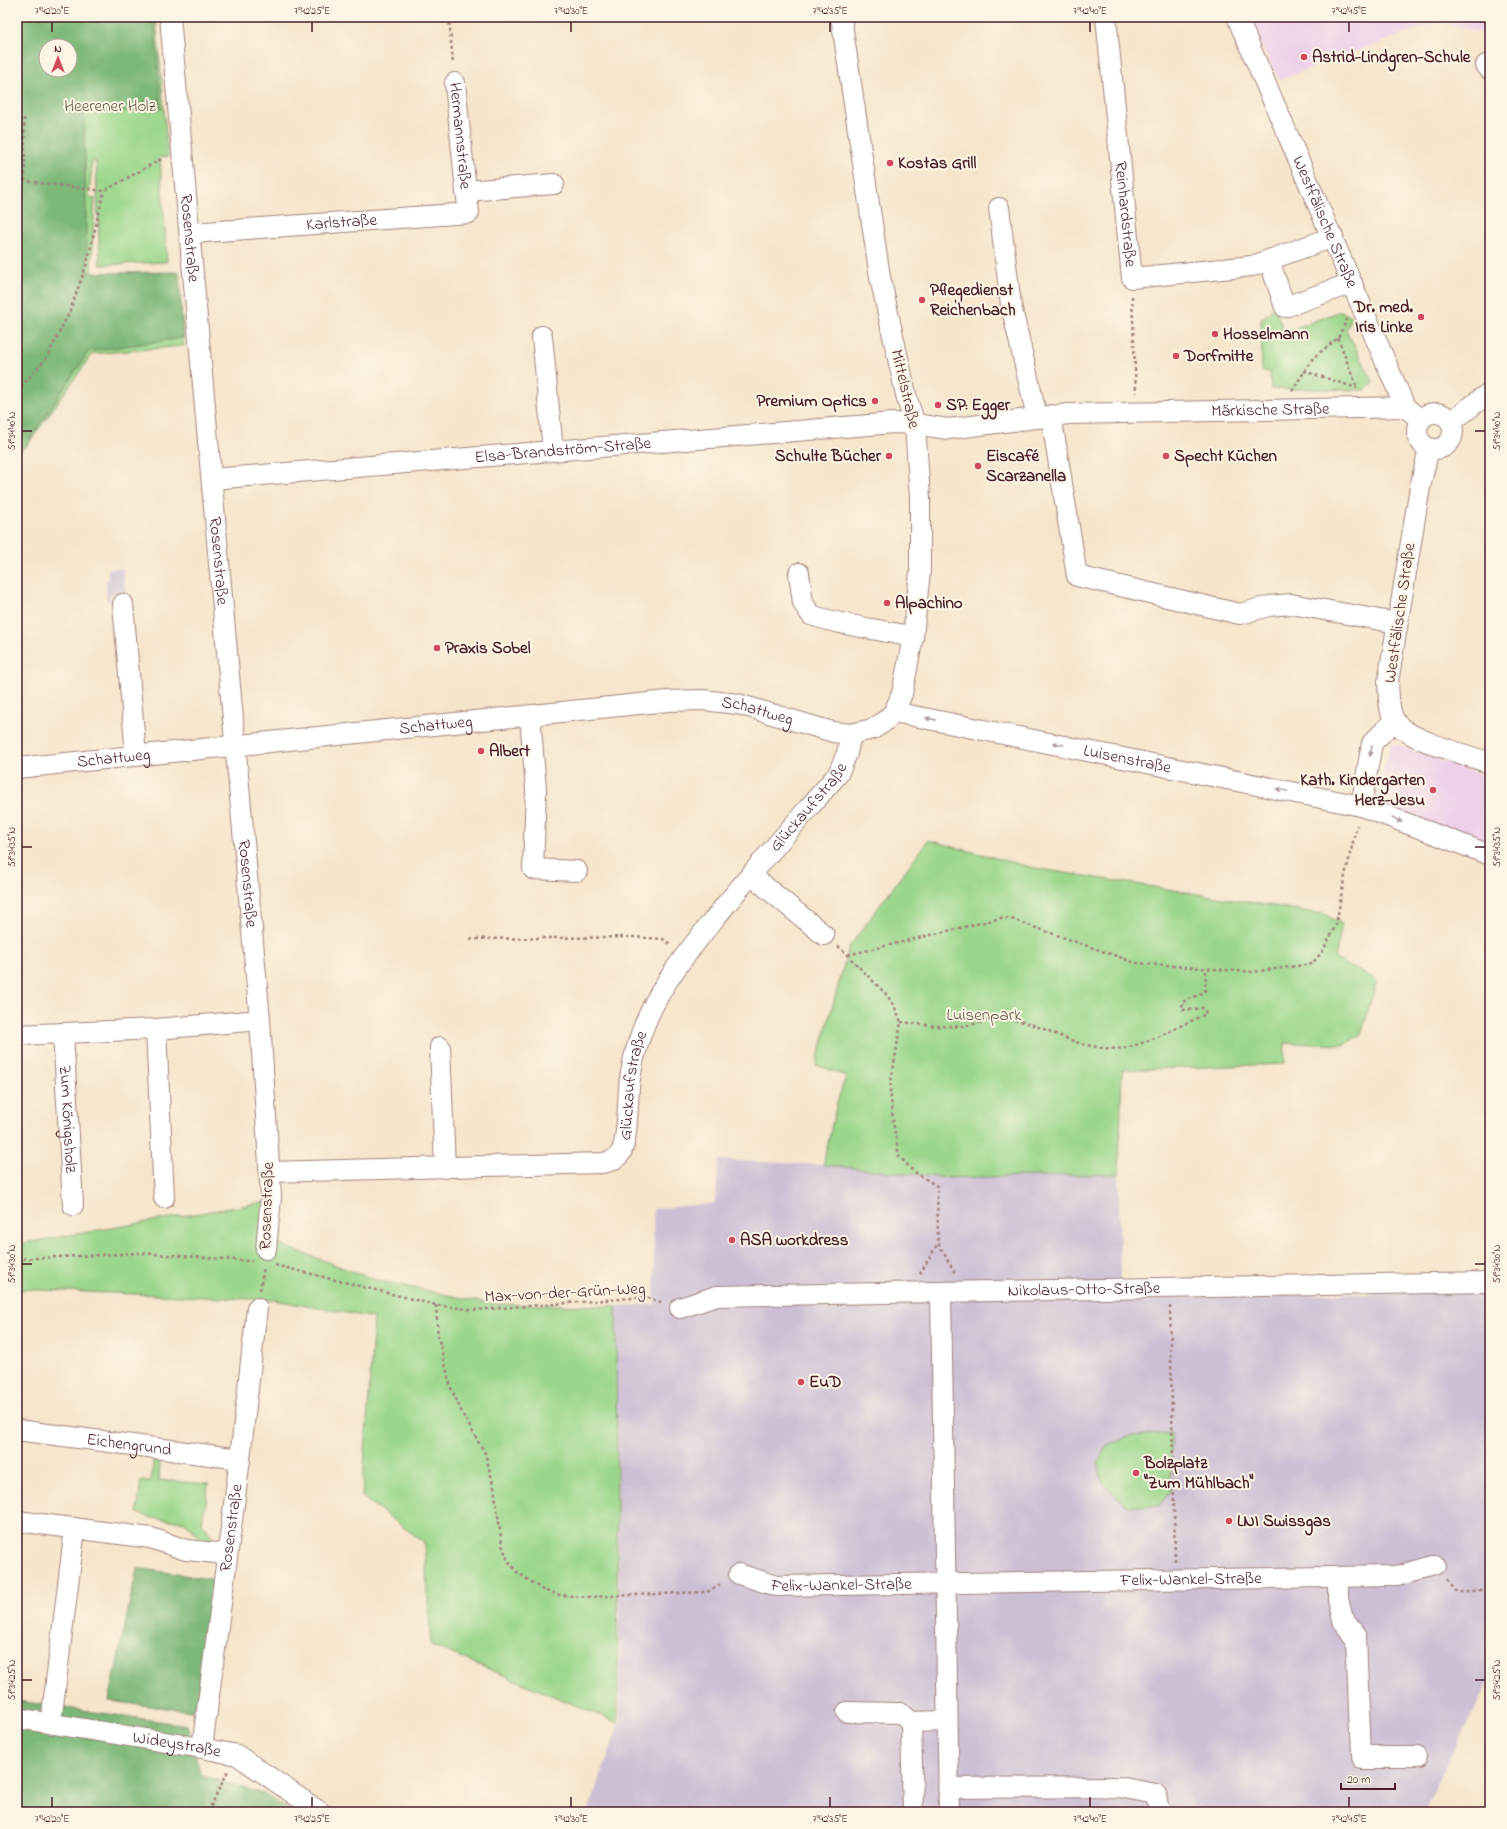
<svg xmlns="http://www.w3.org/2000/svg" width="1507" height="1829" viewBox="0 0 1507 1829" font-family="'Indie Flower',sans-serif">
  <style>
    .built { fill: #edd1e9 }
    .industrial { fill: #ccbfd4 }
    .green { fill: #9bd78b; stroke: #727b5b; fill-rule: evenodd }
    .forest { fill: #7cb877; stroke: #636c51; fill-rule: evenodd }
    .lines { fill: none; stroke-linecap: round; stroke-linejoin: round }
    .minor-casing { stroke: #a0827b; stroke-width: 22 }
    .path { stroke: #a0827b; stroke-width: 2.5; stroke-dasharray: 3 3; stroke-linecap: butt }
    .minor { stroke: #fff; stroke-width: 20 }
    .oneway { fill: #ae9aa0 }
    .ticks { fill: none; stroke: #4a1f2b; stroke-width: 1.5 }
    .poi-dot { fill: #d1495b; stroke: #fcf5e5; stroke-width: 1.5 }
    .labels { text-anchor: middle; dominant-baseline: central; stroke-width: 4; stroke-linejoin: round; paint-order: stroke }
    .poi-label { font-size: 17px; font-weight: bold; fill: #4a1f2b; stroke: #fcf5e5; text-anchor: start }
    .park-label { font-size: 17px; fill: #625648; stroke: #fcf5e5 }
    .street-label { font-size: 17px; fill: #4a1f2b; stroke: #fcf5e5 }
    .neatline { fill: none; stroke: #4a1f2b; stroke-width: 1.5 }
    .ticks-label { font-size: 10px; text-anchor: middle; fill: #4a1f2b }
  </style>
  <rect width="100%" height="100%" fill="#fcf5e5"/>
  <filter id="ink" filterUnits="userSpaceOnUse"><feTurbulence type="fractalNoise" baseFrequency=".025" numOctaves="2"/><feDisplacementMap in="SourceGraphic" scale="8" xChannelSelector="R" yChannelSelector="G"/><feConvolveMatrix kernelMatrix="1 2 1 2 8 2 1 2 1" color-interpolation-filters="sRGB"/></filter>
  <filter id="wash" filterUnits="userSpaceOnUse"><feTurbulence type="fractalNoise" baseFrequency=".012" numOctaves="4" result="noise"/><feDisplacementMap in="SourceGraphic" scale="16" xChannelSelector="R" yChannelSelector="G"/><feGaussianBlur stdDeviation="0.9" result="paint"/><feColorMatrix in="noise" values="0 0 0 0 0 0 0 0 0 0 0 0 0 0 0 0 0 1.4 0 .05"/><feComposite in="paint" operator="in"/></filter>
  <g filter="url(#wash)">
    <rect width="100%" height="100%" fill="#f5e5cb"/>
    <!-- built -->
    <path class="built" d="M1247 17H1490V35L1439 21 1279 80Z
      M1392 743 1490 778V846L1372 803Z"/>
    <!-- industrial -->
    <path class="industrial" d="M123 568 125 592 110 594V600L107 601 106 580H108V569Z
      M719 1160 823 1165 948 1178 1119 1174 1120 1298 1490 1291V1678L1423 1812H588L620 1721 616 1306 655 1304 653 1209 715 1203Z"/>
    <!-- green -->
    <path class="green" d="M17 17H156L168 157H160L167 262 100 265 96 161H92L89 197 95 198 90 290 179 286 184 346 92 354 26 447 17 449ZM46 46H70V70H46Z
      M1464 17H1490V26Z
      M1275 307 1284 332 1341 311 1352 317 1346 330 1374 383 1365 390 1271 389 1270 372 1262 371 1261 319Z
      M928 840 1034 868 1324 914 1342 924 1335 959 1377 980 1361 1035 1343 1045 1285 1043 1284 1064 1122 1070 1119 1174 948 1178 823 1165 837 1102 846 1076 816 1065 849 947Z
      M277 1200 276 1243 376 1280 491 1304 616 1306 618 1723 431 1645 424 1542 362 1497 374 1318 274 1300 17 1289V1244Z
      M1171 1433V1489L1159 1506 1125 1505 1104 1484 1097 1463 1106 1446 1131 1436Z
      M153 1461 160 1462 159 1480 208 1484 206 1504 201 1521 221 1550 211 1549 185 1522 153 1518 137 1513 141 1481H151Z"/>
    <!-- forest -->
    <path class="forest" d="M17 17H154L161 109 84 113 87 273 179 272 183 338 89 351 23 449 17 450ZM46 46H70V70H46Z
      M137 1568 223 1581 207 1713 109 1701Z
      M17 1701 187 1725 201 1775 267 1795 292 1812H17Z"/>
  </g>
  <g filter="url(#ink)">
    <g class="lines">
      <defs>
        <g id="minor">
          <path id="s1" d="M170 17 260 1020 271 1197 266 1249"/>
          <path id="s2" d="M1106 17 1132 278 1252 266 1333 237"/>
          <path id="s3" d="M1237 17 1405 407 1421 420"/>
          <path d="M1486 65 1490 70"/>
          <path id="s4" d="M455 83 466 191 554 184"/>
          <path d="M999 208 1011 305 1037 417"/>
          <path id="s5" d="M191 233 469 213 466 191"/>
          <path d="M1269 260 1285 307 1352 283"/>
          <path d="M542 336 553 451"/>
          <circle cx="1435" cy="431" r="18"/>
          <path d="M1051 415 1077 576 1240 614 1269 606 1291 604 1397 623"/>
          <path d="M1451 422 1490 392"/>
          <path d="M1429 448 1420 487 1388 682C1389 693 1388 711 1395 721 1406 740 1468 755 1490 763"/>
          <path id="s6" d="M212 479 893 423 915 424 948 429 1068 414 1405 407"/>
          <path d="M799 573 803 603 811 615C842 626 879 629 913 637"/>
          <path d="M123 604 136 756"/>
          <path id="s7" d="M894 712 1361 806 1490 855"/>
          <path d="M530 716 536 789 533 869 577 871"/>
          <path id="s8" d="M17 768 668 701 703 700 738 704 833 732 851 734 873 729 884 722 894 712 902 694 913 637 920 571V498L915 424 907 399 880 277 841 17"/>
          <path d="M1361 806 1372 743 1394 721"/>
          <path d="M751 875 824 935"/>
          <path d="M156 1029 164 1198"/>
          <path id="s9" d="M63 1033 73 1205"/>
          <path d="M17 1035 156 1029 260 1020"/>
          <path d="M440 1047 445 1168"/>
          <path id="s10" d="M270 1172 602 1163C609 1162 616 1160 620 1154 629 1141 627 1097 630 1079 633 1059 638 1040 646 1021 664 978 695 943 724 907 761 862 800 818 838 774L847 753 851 734"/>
          <path d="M941 1292 949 1812"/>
          <path id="s11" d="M680 1308 717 1296 1490 1282"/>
          <path id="s12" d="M17 1430 240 1459"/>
          <path d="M17 1521 151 1538 186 1550 227 1554"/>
          <path id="s13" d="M739 1574 776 1586 1396 1576 1435 1566"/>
          <path d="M1338 1577V1599L1344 1623 1356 1638 1361 1757H1418"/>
          <path d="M847 1712 901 1713 911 1722"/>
          <path id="s14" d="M17 1718 202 1748 237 1755 320 1812"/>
          <path d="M51 1722 75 1528"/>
          <path id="s15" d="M202 1748 240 1459 257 1308"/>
          <path d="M948 1788 1119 1787 1156 1794 1159 1812"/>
          <path d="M913 1812 911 1722 947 1721"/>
        </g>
      </defs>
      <!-- minor casing -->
      <use href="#minor" class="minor-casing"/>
      <!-- path -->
      <path class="path" d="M449 17 453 64
        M24 118 25 180
        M17 180 104 191 163 158
        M1132 296 1136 393
        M1338 338 1357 388
        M1304 371 1357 388
        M17 391 46 359 70 311 87 263 104 191
        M1292 391 1313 358 1338 338 1347 319
        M470 939 633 937 663 939 670 944
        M838 946 887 995 895 1008 901 1022 890 1088 893 1121 899 1156 913 1171 937 1186 938 1243 955 1273
        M848 955 1001 918 1011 919 1136 963 1252 972 1312 964 1324 949 1336 925 1344 880 1357 825
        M901 1022C921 1024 942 1028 962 1026 979 1024 996 1018 1013 1020 1039 1024 1058 1037 1082 1044 1095 1047 1112 1050 1124 1048 1148 1044 1183 1024 1206 1014L1204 1008 1183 1010 1182 1002 1205 992 1206 970
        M17 1259 140 1253 252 1261
        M275 1265 436 1305 474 1310 646 1297 663 1303
        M920 1274 938 1243
        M260 1290 264 1267
        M436 1305 438 1336 451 1388 464 1417 485 1453 494 1487 502 1545 508 1561 517 1572 543 1590 559 1595 587 1597 707 1592 723 1583
        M1170 1306 1175 1561
        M1447 1580 1456 1590H1490
        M208 1812 228 1771"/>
      <!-- minor -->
      <use href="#minor" class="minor"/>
    </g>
    <!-- one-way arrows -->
    <defs><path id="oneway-solid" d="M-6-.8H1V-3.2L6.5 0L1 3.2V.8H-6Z"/></defs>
    <g class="oneway">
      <use href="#oneway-solid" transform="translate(931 719) rotate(-169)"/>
      <use href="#oneway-solid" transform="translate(1058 744) rotate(-169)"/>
      <use href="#oneway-solid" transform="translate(1371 751) rotate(100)"/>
      <use href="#oneway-solid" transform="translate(1282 790) rotate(-168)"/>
      <use href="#oneway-solid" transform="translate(1397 820) rotate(22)"/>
    </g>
  </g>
  <!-- ticks -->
  <path class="ticks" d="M52 22V32M312 22V32M571 22V32M830 22V32M1090 22V32M1349 22V32M22 431H32M1475 431H1485M22 847H32M1475 847H1485M22 1264H32M1475 1264H1485M22 1680H32M1475 1680H1485M52 1797V1807M312 1797V1807M571 1797V1807M830 1797V1807M1090 1797V1807M1349 1797V1807"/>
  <!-- markers -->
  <g class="poi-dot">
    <circle cx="1304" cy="57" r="4"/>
    <circle cx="890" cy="163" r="4"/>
    <circle cx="922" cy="300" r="4"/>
    <circle cx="1421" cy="317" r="4"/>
    <circle cx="1215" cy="334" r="4"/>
    <circle cx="1176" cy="356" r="4"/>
    <circle cx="875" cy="401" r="4"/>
    <circle cx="938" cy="405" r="4"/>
    <circle cx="889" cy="456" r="4"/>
    <circle cx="1166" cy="456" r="4"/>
    <circle cx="978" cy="466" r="4"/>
    <circle cx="887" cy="603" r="4"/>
    <circle cx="437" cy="648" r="4"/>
    <circle cx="481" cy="751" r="4"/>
    <circle cx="1433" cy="790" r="4"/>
    <circle cx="732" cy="1240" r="4"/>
    <circle cx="801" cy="1382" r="4"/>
    <circle cx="1136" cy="1473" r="4"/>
    <circle cx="1229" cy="1521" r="4"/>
  </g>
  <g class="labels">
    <!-- poi labels -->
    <g class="poi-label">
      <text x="1312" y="57">Astrid-Lindgren-Schule</text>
      <text x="898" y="163">Kostas Grill</text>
      <text x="930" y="290">Pflegedienst<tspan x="930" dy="20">Reichenbach</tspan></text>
      <text x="1413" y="307" text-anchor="end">Dr. med.<tspan x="1413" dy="20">Iris Linke</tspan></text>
      <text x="1223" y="334">Hosselmann</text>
      <text x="1184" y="356">Dorfmitte</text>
      <text x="867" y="401" text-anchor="end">Premium Optics</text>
      <text x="946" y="405">SP: Egger</text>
      <text x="881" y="456" text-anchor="end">Schulte Bücher</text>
      <text x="986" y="456">Eiscafé<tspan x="986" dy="20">Scarzanella</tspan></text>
      <text x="1174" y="456">Specht Küchen</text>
      <text x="895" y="603">Alpachino</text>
      <text x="445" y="648">Praxis Sobel</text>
      <text x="489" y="751">Albert</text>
      <text x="1425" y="780" text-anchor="end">Kath. Kindergarten<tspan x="1425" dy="20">Herz-Jesu</tspan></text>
      <text x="740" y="1240">ASA workdress</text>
      <text x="809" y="1382">EuD</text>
      <text x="1144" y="1463">Bolzplatz<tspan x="1144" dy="20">"Zum Mühlbach"</tspan></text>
      <text x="1237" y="1521">LNI Swissgas</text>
    </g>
    <!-- park labels -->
    <g class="park-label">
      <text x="110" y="106">Heerener Holz</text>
      <text x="984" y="1015">Luisenpark</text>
    </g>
    <!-- street labels -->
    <g class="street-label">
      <text stroke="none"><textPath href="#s4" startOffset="53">Hermannstraße</textPath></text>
      <text stroke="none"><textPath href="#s2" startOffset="198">Reinhardstraße</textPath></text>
      <text stroke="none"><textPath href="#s3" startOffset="223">Westfälische Straße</textPath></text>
      <text stroke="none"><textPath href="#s5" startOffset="151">Karlstraße</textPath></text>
      <text stroke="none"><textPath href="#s1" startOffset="222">Rosenstraße</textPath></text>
      <text transform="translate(905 389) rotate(77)">Mittelstraße</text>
      <text stroke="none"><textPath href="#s6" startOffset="1062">Märkische Straße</textPath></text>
      <text stroke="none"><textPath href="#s6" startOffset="352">Elsa-Brandström-Straße</textPath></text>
      <text stroke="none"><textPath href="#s1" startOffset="546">Rosenstraße</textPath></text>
      <text transform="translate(1400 613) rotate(-82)">Westfälische Straße</text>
      <text stroke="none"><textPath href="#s8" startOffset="745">Schattweg</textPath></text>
      <text stroke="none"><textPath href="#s8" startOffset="421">Schattweg</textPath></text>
      <text stroke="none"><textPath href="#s7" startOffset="238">Luisenstraße</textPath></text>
      <text stroke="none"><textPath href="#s8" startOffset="97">Schattweg</textPath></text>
      <text stroke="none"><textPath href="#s10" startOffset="759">Glückaufstraße</textPath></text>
      <text stroke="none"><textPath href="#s1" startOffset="870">Rosenstraße</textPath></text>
      <text stroke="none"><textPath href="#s10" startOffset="423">Glückaufstraße</textPath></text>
      <text stroke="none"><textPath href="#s9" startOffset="86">Zum Königsholz</textPath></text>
      <text transform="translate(267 1206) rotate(-88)">Rosenstraße</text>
      <text stroke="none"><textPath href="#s11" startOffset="406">Nikolaus-Otto-Straße</textPath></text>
      <text transform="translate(565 1293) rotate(-3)">Max-von-der-Grün-Weg</text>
      <text stroke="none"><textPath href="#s12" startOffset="113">Eichengrund</textPath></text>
      <text stroke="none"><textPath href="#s15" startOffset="222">Rosenstraße</textPath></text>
      <text stroke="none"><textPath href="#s13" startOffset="454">Felix-Wankel-Straße</textPath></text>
      <text stroke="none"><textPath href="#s13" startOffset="104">Felix-Wankel-Straße</textPath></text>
      <text stroke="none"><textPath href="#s14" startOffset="162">Wideystraße</textPath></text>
    </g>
  </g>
  <!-- margin -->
  <rect width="1507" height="1829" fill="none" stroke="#fcf5e5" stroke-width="44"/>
  <!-- north arrow -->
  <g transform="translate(58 58)"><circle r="19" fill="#fcf5e5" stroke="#b59f9b"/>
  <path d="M0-3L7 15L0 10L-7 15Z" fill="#d1495b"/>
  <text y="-6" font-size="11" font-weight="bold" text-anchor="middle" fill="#4a1f2b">N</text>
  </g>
  <!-- scale -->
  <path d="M1341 1783v6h54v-6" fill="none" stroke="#4a1f2b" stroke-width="2"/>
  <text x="1347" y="1783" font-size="12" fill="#4a1f2b" stroke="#fcf5e5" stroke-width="3" paint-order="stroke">20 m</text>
  <rect x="22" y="22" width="1463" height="1785" class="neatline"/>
  <g class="ticks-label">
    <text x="52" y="14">7°42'20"E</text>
    <text x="312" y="14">7°42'25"E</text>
    <text x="571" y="14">7°42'30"E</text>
    <text x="830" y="14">7°42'35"E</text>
    <text x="1090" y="14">7°42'40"E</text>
    <text x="1349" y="14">7°42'45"E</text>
    <text transform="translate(11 431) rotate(-90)" y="4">51°34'40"N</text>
    <text transform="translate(1496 431) rotate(-90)" y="4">51°34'40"N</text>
    <text transform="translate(11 847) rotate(-90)" y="4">51°34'35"N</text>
    <text transform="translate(1496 847) rotate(-90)" y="4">51°34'35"N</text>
    <text transform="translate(11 1264) rotate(-90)" y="4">51°34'30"N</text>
    <text transform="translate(1496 1264) rotate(-90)" y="4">51°34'30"N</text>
    <text transform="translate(11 1680) rotate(-90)" y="4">51°34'25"N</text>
    <text transform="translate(1496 1680) rotate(-90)" y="4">51°34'25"N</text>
    <text x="52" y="1822">7°42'20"E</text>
    <text x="312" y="1822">7°42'25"E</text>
    <text x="571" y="1822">7°42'30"E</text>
    <text x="830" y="1822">7°42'35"E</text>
    <text x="1090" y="1822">7°42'40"E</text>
    <text x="1349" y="1822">7°42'45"E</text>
  </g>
</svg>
